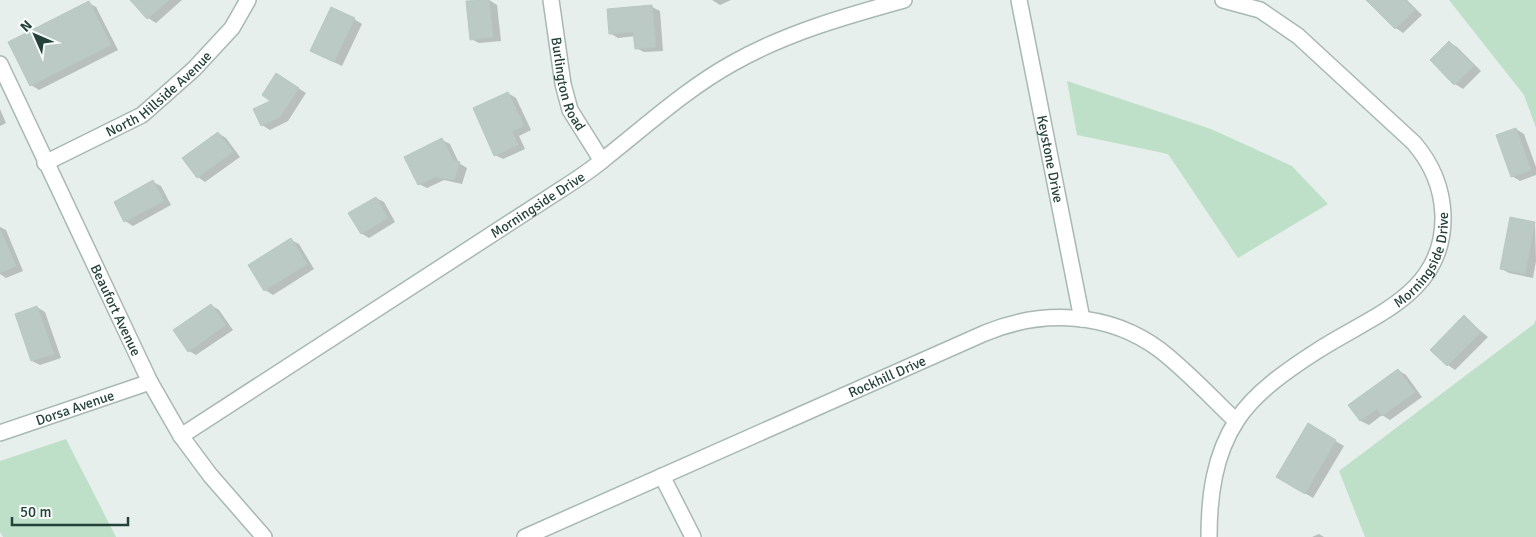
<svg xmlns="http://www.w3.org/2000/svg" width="1536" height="537" viewBox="0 0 1536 537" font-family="Signika,sans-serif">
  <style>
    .green { fill: #bfe0c8 }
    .shadow { fill: #0003 }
    .building { fill: #bbcac4; stroke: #b8c9c2 }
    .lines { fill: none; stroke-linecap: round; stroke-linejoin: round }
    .minor-casing { stroke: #a8b8b2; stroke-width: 18 }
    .minor { stroke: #fff; stroke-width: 15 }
    .labels { text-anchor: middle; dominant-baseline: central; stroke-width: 4; stroke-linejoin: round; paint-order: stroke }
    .street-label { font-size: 14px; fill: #24423a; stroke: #f7fbf9 }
  </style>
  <rect width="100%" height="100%" fill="#e6efeb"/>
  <!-- green -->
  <path class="green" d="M1449 0H1536V128L1524 95Z
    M1067 81 1211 129 1292 166 1328 204 1238 258 1168 154 1077 135Z
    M1536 319V537H1365L1339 471 1534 324Z
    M66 439 116 537H3L0 532V461Z"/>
  <!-- shadow -->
  <path class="shadow" d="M132 0H182L156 23 148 18Z
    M489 0 497 5 501 41 479 43 471 39Z
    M712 0H731L720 5Z
    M1368 0H1407L1422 15 1403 33 1396 28Z
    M89 3 96 7 118 50 39 90 31 85Z
    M652 7 660 11 663 51 644 52 636 48 635 36 618 38 610 33Z
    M354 19 362 24 342 66 319 55Z
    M1449 42 1457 47 1481 71 1463 89 1455 84 1431 60Z
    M284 79 306 93 288 121 270 130 262 125Z
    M508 93 516 98 531 130 519 136 525 149 503 159 495 155Z
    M0 109 6 123 0 126Z
    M1516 129 1524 134 1536 167V175L1520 181 1512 176Z
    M218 133 226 138 240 157 205 182 198 177Z
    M442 140 450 144 459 163 467 168 462 184 444 180 427 188 419 184Z
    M153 182 161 186 171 205 133 226 125 221 115 202Z
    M376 198 384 202 395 222 369 238 361 233Z
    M1535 223 1536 261 1533 278 1509 273 1502 269Z
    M0 227 6 230 23 271 6 278 0 274Z
    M291 240 299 244 314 269 273 295 265 290Z
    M211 305 219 310 233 330 196 355 189 351Z
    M37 307 45 312 61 358 40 365 32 361 17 314Z
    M1464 317 1488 337 1455 370 1448 365Z
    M1398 370 1406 375 1422 397 1390 420 1382 415 1369 425 1361 421 1350 406Z
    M1308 425 1344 446 1313 498 1278 477Z
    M1319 534 1324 537H1312Z"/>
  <!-- building -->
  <path class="building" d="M130 0H169L147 19Z
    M489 0 493 37 470 40 466 1Z
    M1366 0H1405L1415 10 1395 29Z
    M89 1 111 45 30 86 8 42Z
    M652 5 656 47 635 49 633 32 609 34 607 9Z
    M331 7 355 18 334 62 310 51Z
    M1449 41 1474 66 1454 85 1430 60Z
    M276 73 299 88 280 117 261 126 253 109 270 101 262 95Z
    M508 92 524 126 512 131 518 145 494 156 473 108Z
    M1516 128 1531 170 1511 177 1496 135Z
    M218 132 233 152 197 178 182 158Z
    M442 138 453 160 460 162 454 180 435 177 418 185 404 157Z
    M153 180 164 201 124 222 114 202Z
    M376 197 388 218 361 234 348 213Z
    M1510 217 1535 222 1525 274 1500 269Z
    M0 229 16 266 0 273Z
    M291 238 307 264 264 291 248 265Z
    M211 304 226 325 188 352 173 330Z
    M37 306 54 354 31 361 15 314Z
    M1464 315 1481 332 1447 366 1430 350Z
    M1398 369 1415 392 1382 416 1377 409 1360 421 1348 405Z
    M1308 423 1336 440 1305 494 1276 477Z"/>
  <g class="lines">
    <defs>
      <g id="minor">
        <path id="s1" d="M551 0 563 84 570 110 602 161"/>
        <path id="s2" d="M1019 0 1082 319"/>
        <path id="s3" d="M0 64 150 382 181 436 210 475 264 537"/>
        <path id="s4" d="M45 163 142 115 194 69 232 28 248 0"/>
        <path id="s5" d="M0 433 150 382"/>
        <path id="s6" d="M181 436 554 194C571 183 589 172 604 159 646 126 686 89 733 63 786 33 846 16 904 0"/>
        <path d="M662 476 693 537"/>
        <path id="s7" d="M525 537 985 333C1043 309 1109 312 1160 350 1187 371 1211 397 1236 421"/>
        <path id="s8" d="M1209 537C1209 497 1214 455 1237 420 1255 392 1289 369 1317 351 1372 315 1445 295 1443 215 1442 187 1432 164 1414 143L1298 36 1260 10 1223 0"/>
      </g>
    </defs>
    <!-- minor casing -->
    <use href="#minor" class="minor-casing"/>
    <!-- minor -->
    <use href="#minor" class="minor"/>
  </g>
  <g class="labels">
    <!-- street labels -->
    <g class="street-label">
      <text stroke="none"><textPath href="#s1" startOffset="86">Burlington Road</textPath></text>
      <text stroke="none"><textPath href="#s4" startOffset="134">North Hillside Avenue</textPath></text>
      <text stroke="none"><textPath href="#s2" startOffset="162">Keystone Drive</textPath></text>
      <text stroke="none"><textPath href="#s6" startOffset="425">Morningside Drive</textPath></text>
      <text stroke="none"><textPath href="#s8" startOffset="374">Morningside Drive</textPath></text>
      <text stroke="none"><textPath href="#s3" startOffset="272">Beaufort Avenue</textPath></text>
      <text stroke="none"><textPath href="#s7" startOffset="396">Rockhill Drive</textPath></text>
      <text stroke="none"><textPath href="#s5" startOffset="79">Dorsa Avenue</textPath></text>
    </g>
  </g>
  <!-- north arrow -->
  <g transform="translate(35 35) rotate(315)" stroke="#f7fbf9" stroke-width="4" paint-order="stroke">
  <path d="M0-4L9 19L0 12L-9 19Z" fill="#24423a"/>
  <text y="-8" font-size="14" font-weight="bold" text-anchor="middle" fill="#24423a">N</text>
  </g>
  <!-- scale -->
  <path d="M12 517v8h116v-8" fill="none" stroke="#24423a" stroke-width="2.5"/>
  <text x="20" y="517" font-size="15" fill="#24423a" stroke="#f7fbf9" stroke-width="4" paint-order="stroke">50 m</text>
</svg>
